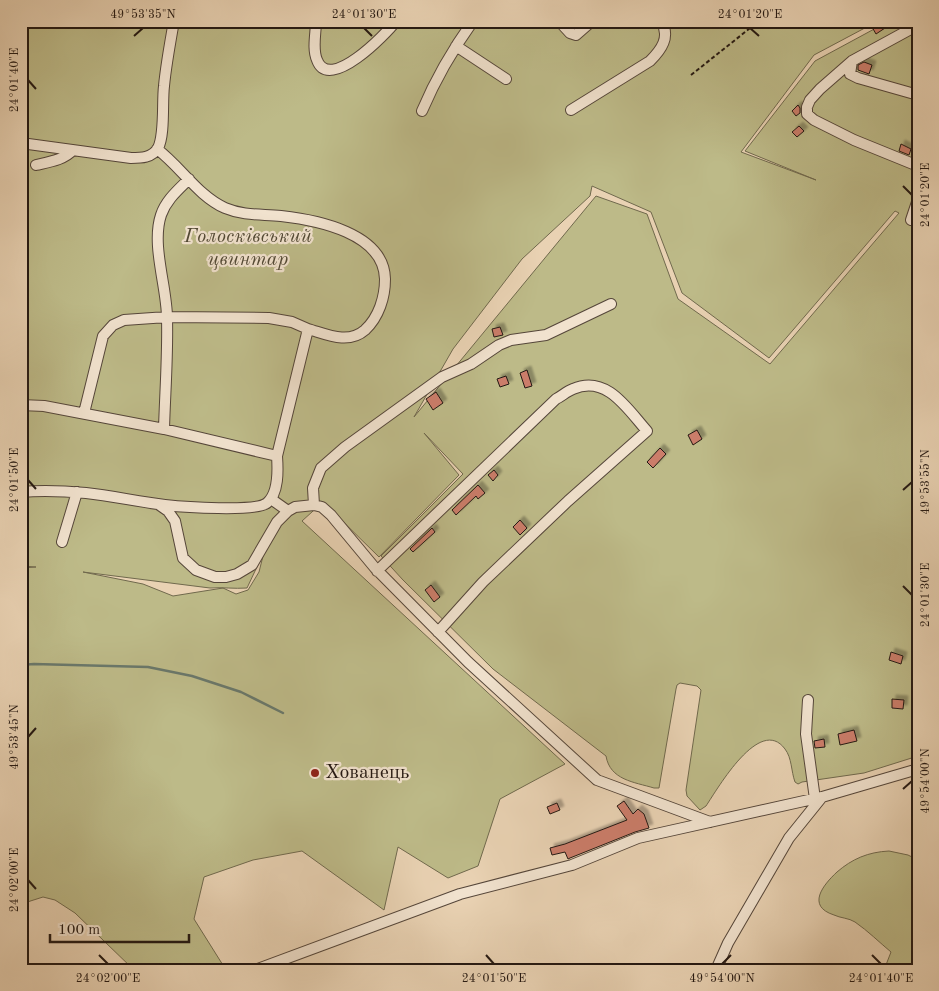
<svg xmlns="http://www.w3.org/2000/svg" width="939" height="991" viewBox="0 0 939 991" font-family="'Old Standard TT',serif">
  <style>
    .green { fill: #bdba88; stroke: #70694d; fill-rule: evenodd }
    .lines { fill: none; stroke-linecap: round; stroke-linejoin: round }
    .stream { stroke: #6a786b; stroke-width: 2.5 }
    .building { fill: #cb7d6b; stroke: #241812; filter: url(#shadow) }
    .minor-casing { stroke: #55463a; stroke-width: 12 }
    .path { stroke: #241812; stroke-width: 2; stroke-dasharray: 4 2.5; stroke-linecap: butt }
    .minor { stroke: #f1e2ce; stroke-width: 10 }
    .ticks { fill: none; stroke: #241812; stroke-width: 2 }
    .poi-dot { fill: #8f2418; stroke: #f1e2ce; stroke-width: 2 }
    .labels { text-anchor: middle; dominant-baseline: central; stroke-width: 4.5; stroke-linejoin: round; paint-order: stroke }
    .park-label { font-size: 20px; font-style: italic; fill: #524935; stroke: #f1e2ce }
    .poi-label { font-size: 20px; fill: #241812; stroke: #f1e2ce; text-anchor: start }
    .neatline { fill: none; stroke: #241812; stroke-width: 2 }
    .ticks-label { font-size: 12px; text-anchor: middle; fill: #241812 }
  </style>
  <defs>
    <filter id="shadow"><feDropShadow dx="4" dy="-4" stdDeviation="1" flood-color="#0004"/></filter>
  </defs>
  <rect width="100%" height="100%" fill="#e9d2b3"/>
  <filter id="stains"><feTurbulence type="fractalNoise" baseFrequency=".004" numOctaves="4"/><feColorMatrix values="0 0 0 0 .2 0 0 0 0 .09 0 0 0 0 .02 0 0 0 .5 -.17"/></filter>
  <radialGradient id="worn" r=".72"><stop offset=".6" stop-color="#630" stop-opacity="0"/><stop offset="1" stop-color="#630" stop-opacity=".3"/></radialGradient>
  <!-- green -->
  <path class="green" d="M21 21H878L814 55 741 152 816 180 745 151 815 61 889 21H918V756L864 773 802 782 798 784 795 782C791 771 792 758 785 749 760 715 718 788 706 806L700 810 687 796 686 790 701 690 697 686 680 683 677 685 676 689 659 788H654C634 782 610 780 606 756L493 669 403 580 381 556 463 474 424 433 459 475 379 557 323 502 302 521 565 764 500 799 478 866 448 878 398 847 384 910 302 851 253 860 204 877 194 919 226 970H134L75 913 55 900 43 897 21 904V568L36 567 21 566ZM592 186 651 212 682 293 769 358 895 211 899 213 770 364 678 299 647 214 596 196 414 417 453 349 522 259 590 196ZM264 552 259 572 248 590 236 594 223 588 173 596 143 584 83 572 210 588C222 587 234 589 247 588Z
    M889 851 908 855 918 860V970H884L891 952C879 942 868 931 855 922 849 918 840 918 834 915 806 906 823 885 837 872 852 859 868 852 889 851Z"/>
  <g class="lines">
    <!-- stream -->
    <path class="stream" d="M21 665 34 664 148 667 192 676 241 692 283 713
      M21 760 22 762"/>
  </g>
  <!-- building -->
  <path class="building" d="M881 22 885 28 876 34 872 27Z
    M864 62 872 65 869 74 858 70V65Z
    M798 105 800 108V113L796 116 792 111Z
    M799 126 804 131 797 137 792 132Z
    M901 144 911 149 909 155 899 151Z
    M500 327 503 335 494 337 492 329Z
    M527 370 532 386 525 388 520 373Z
    M506 376 509 384 500 387 497 379Z
    M436 392 443 403 433 410 426 399Z
    M697 430 702 439 693 445 688 435Z
    M660 448 666 454 653 468 647 462Z
    M494 470 498 475 493 481 488 475Z
    M478 485 485 493 478 499 476 496 456 515 452 510Z
    M520 520 527 528 520 535 513 527Z
    M432 528 435 532 413 552 410 549Z
    M431 585 440 597 434 602 425 590Z
    M891 652 903 656 901 664 889 660Z
    M892 699 904 700 903 709 892 708Z
    M854 730 857 741 840 745 838 734Z
    M824 739 825 747 815 748 814 741Z
    M624 801 633 814 638 809 644 814 649 828 635 832 570 858 568 859 565 852 552 855 550 848 565 844 627 820 617 806Z
    M557 803 560 810 550 814 547 807Z"/>
  <g class="lines">
    <defs>
      <path id="minor" d="M316 21C316 33 312 49 317 60 329 93 386 34 396 21
        M559 21 570 33 576 35 592 21
        M918 25 852 61 820 89 810 100 807 107V114L814 120 854 140 918 166
        M456 46 506 79
        M852 61 850 74 858 78 918 95
        M571 110 650 61C661 50 671 37 661 21
        M422 111C436 78 453 49 473 21
        M21 143 131 158C141 158 152 158 158 148 165 135 162 102 164 86 166 65 170 43 174 21
        M157 149C181 167 198 196 225 208 244 216 262 214 281 216 317 220 384 233 385 279 385 297 379 317 365 330 348 345 326 334 308 329
        M36 165C49 162 64 160 73 150
        M911 220 918 199
        M917 348H918
        M21 405 44 406 164 429 277 456
        M164 429C165 393 168 355 167 318 167 287 151 245 161 215 166 200 178 190 189 179
        M21 492C43 490 64 491 86 493 113 496 139 502 165 505 183 507 256 512 267 503 279 493 278 470 277 456L308 329 292 322 269 318 167 317 124 320 113 325 103 336 84 413
        M271 499 288 511
        M158 504 168 511 175 521 183 558 196 570 215 577H226L237 574 252 565 277 522 288 511 295 507 314 505 322 507 331 515 375 568 468 662 597 780 710 822
        M314 505 313 488 321 468 345 447 442 377 471 364 499 345 511 340 546 335 611 304
        M62 542 77 492
        M377 571 556 399C562 396 567 391 573 389 607 374 628 410 647 431L568 501 483 582 438 632
        M808 700 806 734 815 799
        M255 970 460 894 572 865 638 838 822 797 918 769
        M716 970 728 943 789 838 822 797"/>
    </defs>
    <!-- minor casing -->
    <use href="#minor" class="minor-casing"/>
    <!-- path -->
    <path class="path" d="M691 75 759 21"/>
    <!-- minor -->
    <use href="#minor" class="minor"/>
  </g>
  <!-- ticks -->
  <path class="ticks" d="M364 28 372 36M750 28 759 36M134 36 143 28M28 80 36 89M903 186 912 195M28 480 36 489M903 490 912 482M903 586 912 595M28 737 36 728M903 789 912 781M28 880 36 889M99 955 108 964M486 955 494 964M872 955 881 964M722 964 731 955"/>
  <!-- markers -->
  <circle class="poi-dot" cx="315" cy="773" r="5"/>
  <g class="labels">
    <!-- park labels -->
    <g class="park-label">
      <text x="248" y="237">Голосківський<tspan x="248" dy="23">цвинтар</tspan></text>
    </g>
    <!-- poi labels -->
    <g class="poi-label">
      <text x="325" y="773">Хованець</text>
    </g>
  </g>
  <!-- margin -->
  <rect width="939" height="991" fill="none" stroke="#e9d2b3" stroke-width="55"/>
  <!-- scale -->
  <path d="M50 934v8h139v-8" fill="none" stroke="#241812" stroke-width="2.5"/>
  <text x="58" y="934" font-size="15" fill="#241812" stroke="#f1e2ce" stroke-width="4" paint-order="stroke">100 m</text>
  <rect x="28" y="28" width="884" height="936" class="neatline"/>
  <g class="ticks-label">
    <text x="143" y="18">49°53'35"N</text>
    <text x="364" y="18">24°01'30"E</text>
    <text x="750" y="18">24°01'20"E</text>
    <text transform="translate(14 80) rotate(-90)" y="4">24°01'40"E</text>
    <text transform="translate(925 195) rotate(-90)" y="4">24°01'20"E</text>
    <text transform="translate(14 480) rotate(-90)" y="4">24°01'50"E</text>
    <text transform="translate(925 482) rotate(-90)" y="4">49°53'55"N</text>
    <text transform="translate(925 595) rotate(-90)" y="4">24°01'30"E</text>
    <text transform="translate(14 737) rotate(-90)" y="4">49°53'45"N</text>
    <text transform="translate(925 781) rotate(-90)" y="4">49°54'00"N</text>
    <text transform="translate(14 880) rotate(-90)" y="4">24°02'00"E</text>
    <text x="108" y="982">24°02'00"E</text>
    <text x="494" y="982">24°01'50"E</text>
    <text x="722" y="982">49°54'00"N</text>
    <text x="881" y="982">24°01'40"E</text>
  </g>
  <rect width="100%" height="100%" filter="url(#stains)"/>
  <rect width="100%" height="100%" fill="url(#worn)"/>
</svg>
